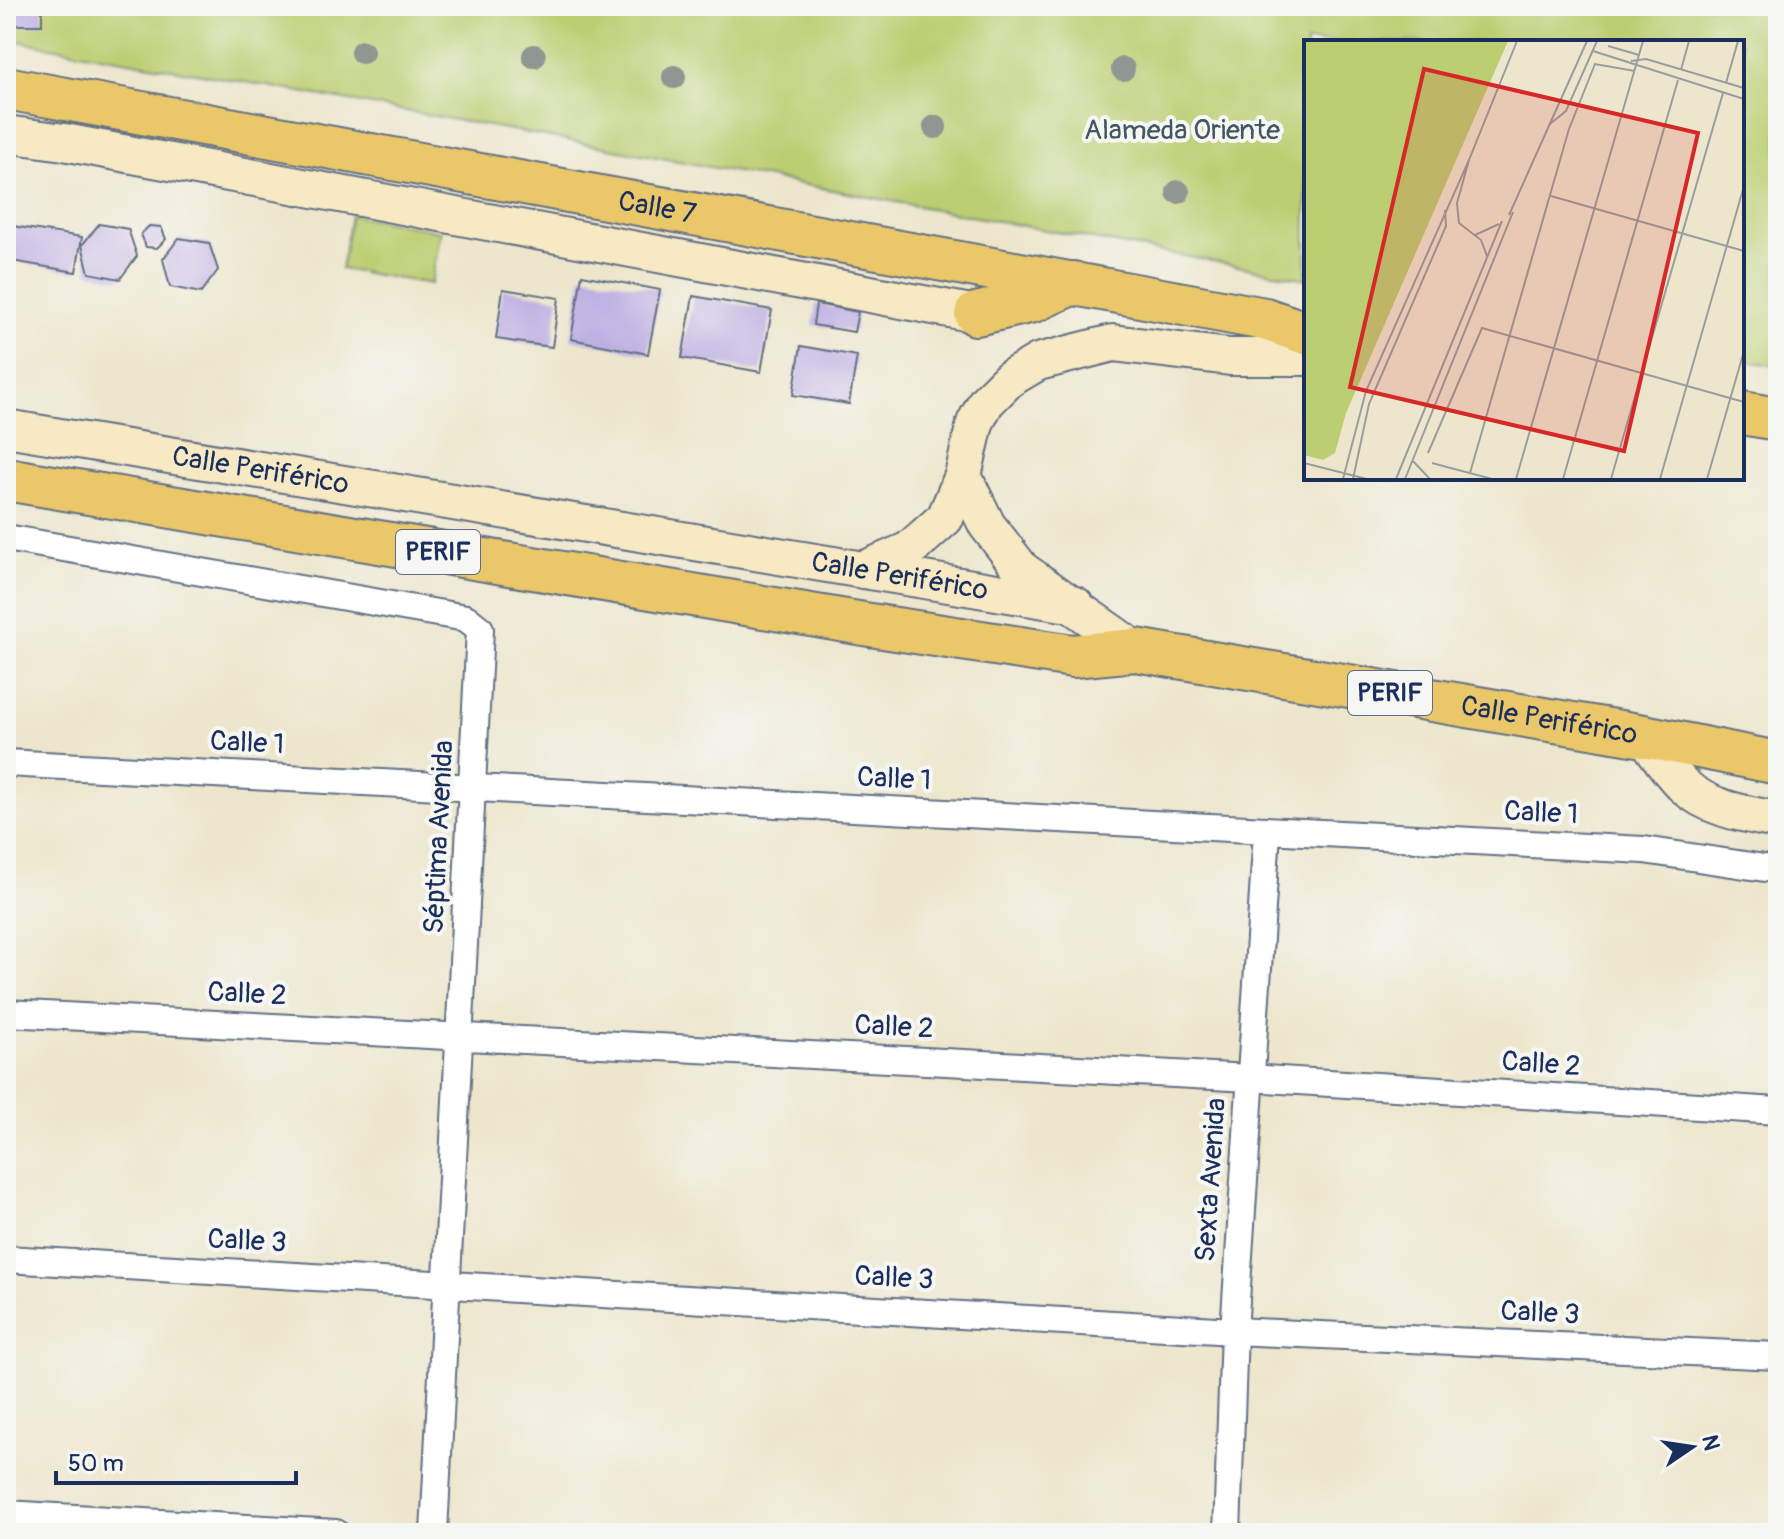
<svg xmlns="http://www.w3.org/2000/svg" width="1784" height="1539" viewBox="0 0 1784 1539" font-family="Pangolin,sans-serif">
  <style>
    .green { fill: #bbce71; stroke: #6b7e68; stroke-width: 2 }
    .building { fill: #bfb0e3 }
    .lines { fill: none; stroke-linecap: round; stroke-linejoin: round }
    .minor-casing { stroke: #646f84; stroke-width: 30 }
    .secondary-casing { stroke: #646f84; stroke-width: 40 }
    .primary-casing { stroke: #646f84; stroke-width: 46 }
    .minor { stroke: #fff; stroke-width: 26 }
    .secondary { stroke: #f7e9c3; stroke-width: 36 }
    .primary { stroke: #eac769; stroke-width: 42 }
    .tree { fill: #909792 }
    .labels { text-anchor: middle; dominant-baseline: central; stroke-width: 8; stroke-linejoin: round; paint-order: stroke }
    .shield { fill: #f6f6f2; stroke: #5d6b8a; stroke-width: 2 }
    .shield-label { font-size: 26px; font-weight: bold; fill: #1b2f5e }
    .park-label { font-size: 28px; fill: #435763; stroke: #f6f6f2 }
    .street-label { font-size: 28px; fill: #1b2f5e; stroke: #f6f6f2 }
    .inset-road { fill: none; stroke: #999da0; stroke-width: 2 }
    .view { fill: #d62828; fill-opacity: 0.15; stroke: #d62828; stroke-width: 4 }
    .inset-edge { fill: none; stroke: #1b2f5e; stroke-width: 4 }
  </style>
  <rect width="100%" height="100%" fill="#f6f6f2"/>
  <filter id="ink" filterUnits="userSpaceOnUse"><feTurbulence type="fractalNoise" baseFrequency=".0125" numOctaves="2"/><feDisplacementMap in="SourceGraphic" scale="16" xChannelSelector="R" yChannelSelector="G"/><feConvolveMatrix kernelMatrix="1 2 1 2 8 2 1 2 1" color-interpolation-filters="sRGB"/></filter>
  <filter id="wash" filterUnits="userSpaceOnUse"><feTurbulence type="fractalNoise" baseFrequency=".006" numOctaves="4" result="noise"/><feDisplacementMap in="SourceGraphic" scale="32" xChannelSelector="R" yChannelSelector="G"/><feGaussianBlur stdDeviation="1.8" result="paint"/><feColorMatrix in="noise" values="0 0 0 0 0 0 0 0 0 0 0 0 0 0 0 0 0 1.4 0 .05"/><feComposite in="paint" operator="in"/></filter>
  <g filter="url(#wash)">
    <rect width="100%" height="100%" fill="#ede6cc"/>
    <!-- green -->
    <path class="green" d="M6 6H1778V366L1742 360V42H1306V279L561 139 6 39Z
      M351 215 441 231 431 284 341 269Z"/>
    <g id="blocks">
      <!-- building -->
      <path class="building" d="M6 6H42V25H6Z
        M99 224 128 229 137 256 120 279 89 273 82 245Z
        M6 225 82 237 76 272 6 260Z
        M149 226 161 227 166 239 157 248 146 247 141 234Z
        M179 238 209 243 218 270 201 293 170 287 163 259Z
        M582 275 660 290 648 354 571 339Z
        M503 289 559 298 552 347 496 339Z
        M693 296 772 310 761 372 682 358Z
        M816 304 858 312 854 332 813 325Z
        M801 346 857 356 849 404 793 395Z"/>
    </g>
  </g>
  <g filter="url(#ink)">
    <use href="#blocks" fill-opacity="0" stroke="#646f84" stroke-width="2"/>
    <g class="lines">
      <defs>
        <path id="minor" d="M6 538 466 618 480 629 434 1533
          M6 763 1644 850 1778 870
          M6 1013 1250 1078 1778 1111
          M6 1259 1234 1331 1778 1356
          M6 1514 336 1533
          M1227 1533 1234 1331 1267 832"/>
        <g id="secondary">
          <path d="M6 134 64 142 976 314"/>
          <path id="s1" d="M6 428 1075 605"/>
          <path d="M963 476 987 525 1022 570 1136 650"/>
          <path d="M863 570 909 550 945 518 963 476 975 423 986 402 1009 379 1038 362 1113 343 1230 357H1306"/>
          <path d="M1644 736C1657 752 1669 772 1684 786 1709 809 1745 814 1778 820"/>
        </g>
        <g id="primary">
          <path id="s2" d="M6 88 1265 319 1306 333"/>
          <path d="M976 314 1033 301 1073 283"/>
          <path d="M1742 413 1778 419"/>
          <path id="s3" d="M6 479 870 625 1073 656 1136 650 1644 736 1778 763"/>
        </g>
      </defs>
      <!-- minor casing -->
      <use href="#minor" class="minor-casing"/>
      <!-- secondary casing -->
      <use href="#secondary" class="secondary-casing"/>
      <!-- primary casing -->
      <use href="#primary" class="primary-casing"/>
      <!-- minor -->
      <use href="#minor" class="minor"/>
      <!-- secondary -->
      <use href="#secondary" class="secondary"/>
      <!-- primary -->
      <use href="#primary" class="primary"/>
    </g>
    <!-- trees -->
    <g class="tree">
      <circle cx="362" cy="52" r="12"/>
      <circle cx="534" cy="56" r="12"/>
      <circle cx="1123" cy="69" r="12"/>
      <circle cx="674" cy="77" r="12"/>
      <circle cx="935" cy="127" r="12"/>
      <circle cx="1178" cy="192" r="12"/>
    </g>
  </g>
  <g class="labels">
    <!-- shield labels -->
    <g class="shield">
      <rect x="396" y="530" width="84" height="44" rx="6"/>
      <rect x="1348" y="671" width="84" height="44" rx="6"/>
    </g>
    <g class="shield-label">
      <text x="438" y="552">PERIF</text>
      <text x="1390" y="693">PERIF</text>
    </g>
    <!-- park labels -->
    <g class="park-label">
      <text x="1182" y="130">Alameda Oriente</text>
    </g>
    <!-- street labels -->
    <g class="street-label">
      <text stroke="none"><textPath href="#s2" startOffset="662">Calle 7</textPath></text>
      <text stroke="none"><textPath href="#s1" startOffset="258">Calle Periférico</textPath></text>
      <text stroke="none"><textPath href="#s1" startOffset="906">Calle Periférico</textPath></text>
      <text stroke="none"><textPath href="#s3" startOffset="1564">Calle Periférico</textPath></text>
      <text transform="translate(247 743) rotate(3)">Calle 1</text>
      <text transform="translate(894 779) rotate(3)">Calle 1</text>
      <text transform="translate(1541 813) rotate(3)">Calle 1</text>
      <text transform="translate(439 837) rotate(-87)">Séptima Avenida</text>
      <text transform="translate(247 994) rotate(3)">Calle 2</text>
      <text transform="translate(894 1027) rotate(3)">Calle 2</text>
      <text transform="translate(1541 1064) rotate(4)">Calle 2</text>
      <text transform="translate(1211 1180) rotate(-86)">Sexta Avenida</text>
      <text transform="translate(247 1241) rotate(3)">Calle 3</text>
      <text transform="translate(894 1278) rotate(3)">Calle 3</text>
      <text transform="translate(1540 1313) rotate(3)">Calle 3</text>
    </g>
  </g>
  <!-- overview -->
  <g transform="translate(1304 40)">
    <rect width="440" height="440" fill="#ede6cc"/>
    <path d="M0 1H204L42 373 31 413 19 420 0 415Z" fill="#bbce71"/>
    <path class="inset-road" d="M304 6 335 15M289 11 440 59M327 21 342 19 440 48M377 30 385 1M422 43 434 1M246 84 262 71 293 1M247 156 440 211M205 175 283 1M171 195 195 184M183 216 177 200 155 183 153 163 165 120 213 1M124 413 178 288 440 362M108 420 126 439M0 423 63 439M128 423 188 439M166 433 265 89 291 24 331 31M39 439 62 351 165 120M49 439 65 364 142 186 141 170M92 439 198 181M101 439 209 172M212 439 339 1M259 439 374 40M307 439 419 53M356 439 440 146M403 439 440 311"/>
    <path class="view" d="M120 29 394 93 320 411 46 347Z"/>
    <rect width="440" height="440" class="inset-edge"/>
  </g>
  <!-- margin -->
  <rect width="1784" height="1539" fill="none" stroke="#f6f6f2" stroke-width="32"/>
  <!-- north arrow -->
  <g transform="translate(1692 1447) rotate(77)" stroke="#f6f6f2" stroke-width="6" paint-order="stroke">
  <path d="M0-6L14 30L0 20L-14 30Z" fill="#1b2f5e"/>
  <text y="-12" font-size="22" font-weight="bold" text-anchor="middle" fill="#1b2f5e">N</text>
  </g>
  <!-- scale -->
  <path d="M56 1471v12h240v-12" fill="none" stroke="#1b2f5e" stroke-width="4"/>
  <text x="68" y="1471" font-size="24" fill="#1b2f5e" stroke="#f6f6f2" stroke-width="6" paint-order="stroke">50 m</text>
</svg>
